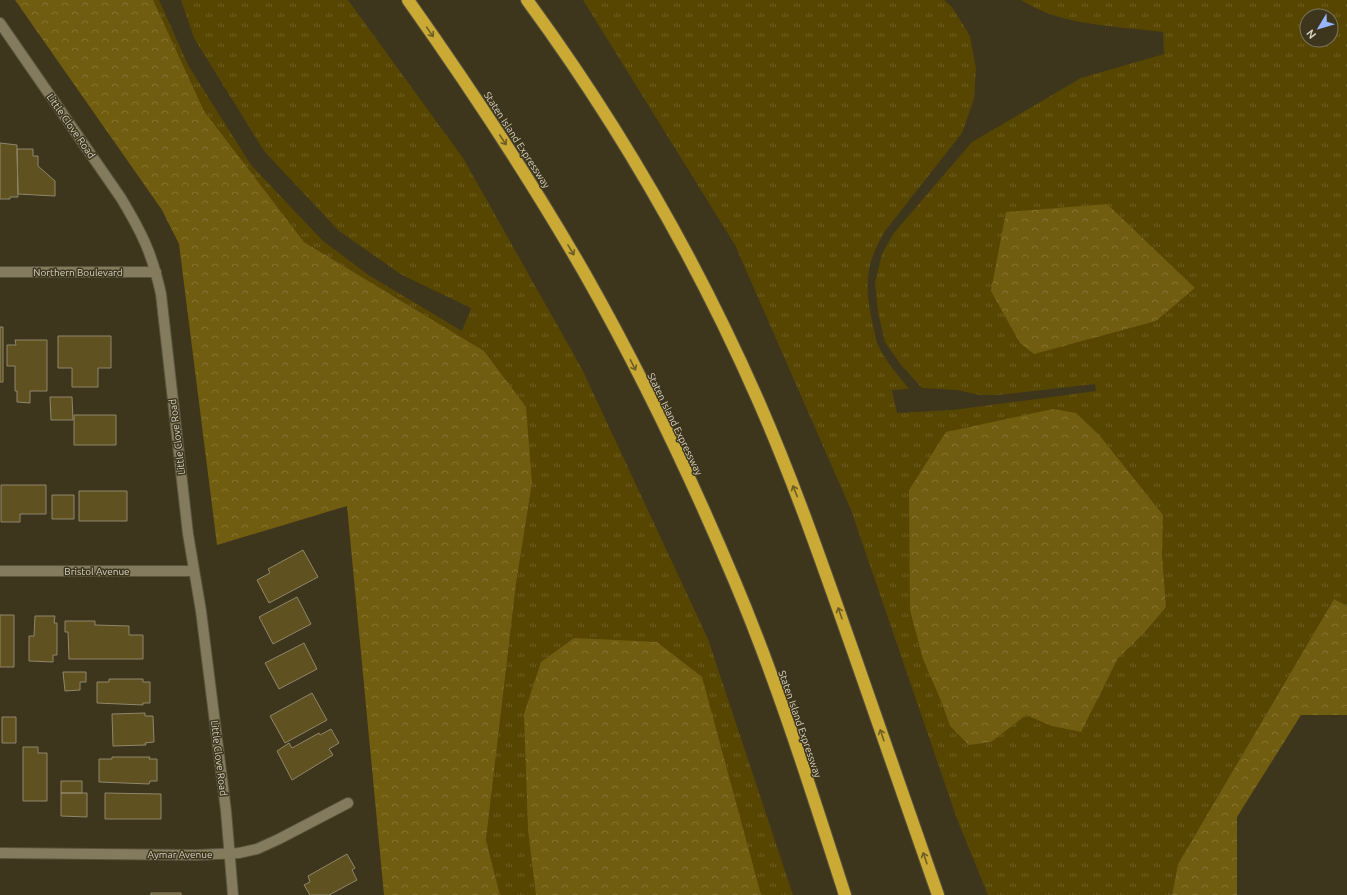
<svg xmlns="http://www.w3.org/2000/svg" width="1347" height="895" viewBox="0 0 1347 895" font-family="Ubuntu,sans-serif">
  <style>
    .grass { fill: url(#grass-tufts); fill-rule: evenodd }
    .forest { fill: url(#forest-crowns) }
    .building { fill: #5f5120; stroke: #90876b }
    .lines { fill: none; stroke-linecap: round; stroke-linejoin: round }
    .minor-casing { stroke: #5a543d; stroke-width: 12 }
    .highway-casing { stroke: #5a543d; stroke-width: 14 }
    .minor { stroke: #847b5f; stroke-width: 10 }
    .highway { stroke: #caaa35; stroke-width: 12 }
    .oneway { stroke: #6e5e25 }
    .labels { text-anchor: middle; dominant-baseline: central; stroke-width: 3; stroke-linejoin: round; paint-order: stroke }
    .street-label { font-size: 10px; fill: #d9d4c5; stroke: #3d351c }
  </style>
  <defs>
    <pattern id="grass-tufts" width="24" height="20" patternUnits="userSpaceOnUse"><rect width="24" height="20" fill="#564602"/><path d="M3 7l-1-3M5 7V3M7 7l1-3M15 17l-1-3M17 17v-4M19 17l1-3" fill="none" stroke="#6e6025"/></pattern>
    <pattern id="forest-crowns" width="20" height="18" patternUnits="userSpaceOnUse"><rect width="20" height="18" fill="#715d0f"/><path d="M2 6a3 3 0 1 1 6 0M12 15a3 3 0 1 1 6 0" fill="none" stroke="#857330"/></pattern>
  </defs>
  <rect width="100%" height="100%" fill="#3d351c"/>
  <!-- grass -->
  <path class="grass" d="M153 0H159L188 65 251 165 323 241 370 276 462 331 471 308 402 275 339 231 264 151 194 38 181 0H348L463 158 582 369 708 639 793 895H500L486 840 516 584 532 483 484 351 304 242 204 111Z
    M583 0H944L952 7 970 36 976 69 974 99 962 133 885 231C865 265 864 286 873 325 875 333 876 342 880 349 887 363 899 376 909 389L892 390 897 413 953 410 1096 391 1095 384 998 395H980L957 390 922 388 901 365 885 342 878 312 875 283 882 254 893 234 972 142 1081 78 1164 54 1163 32C1118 26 1060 26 1021 0H1347V606L1334 599 1178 864 1172 895H988L957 819 851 510 735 245ZM1307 16H1331V40H1307ZM1171 266 1195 288 1020 343Z"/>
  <!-- forest -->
  <path class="forest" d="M15 0H153L204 111 304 242 484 351 526 407 532 483 516 584 486 840 500 895H384L347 506 217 545 179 244 162 210Z
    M1107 204 1195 288 1156 321 1034 354 1020 343 991 291 1006 212Z
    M1053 409 1076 413 1100 436 1163 515 1162 555 1166 607 1144 633 1118 658 1081 732 1052 726 1026 715 991 742 969 745 950 726 942 703 923 659 910 610 909 490 946 432Z
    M1334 599 1347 606V715H1301L1237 817V895H1172L1178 864Z
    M574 638 657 642 702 677 761 895H536L528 830 524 714 541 662Z"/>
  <!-- building -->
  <path class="building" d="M0 143 17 145 18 197H10V199H0Z
    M17 149H33V156H38V166L55 181V196L18 194Z
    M0 327H3V382H0Z
    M58 336H111V368H98V387H72V368H58Z
    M15 340H47V391H30V403L17 402V391H15V366H7V345H16Z
    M50 397H72L73 420H51Z
    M74 415H116V445H74Z
    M1 485H46V514H20V522H1Z
    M79 491H127V521H79Z
    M52 495H74V519H52Z
    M303 550 318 577 269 603 257 580 270 573 268 569Z
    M297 597 311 624 273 644 259 617Z
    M0 615H14V667H0Z
    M35 616H55L54 623H57V655H53V662L29 661V636H34Z
    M65 621H95V625L129 626V635H143V659H69L68 632H65Z
    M304 643 317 669 279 689 265 663Z
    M63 672H86V682H80V690L65 691Z
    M109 679H143V682H150V703H143V705L97 703V682H109Z
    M312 693 327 720 285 743 270 716Z
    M145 713V716H153L154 742 145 743 146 745 113 746 112 714Z
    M2 717H16V743H2Z
    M331 729 339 743 329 749 333 755 292 780 277 751 289 743 292 748 319 733 320 735Z
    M23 747H38V753H47V801H23Z
    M112 757H150L149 759H157V781H150L149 784 99 782V759H112Z
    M61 781H82V793H61Z
    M61 793H87V817L61 816Z
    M105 793 161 794V819H105Z
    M347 854 355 868 352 870 357 880 329 895H310L304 885 310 882 308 876Z
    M151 893H181V895H151Z"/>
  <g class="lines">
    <defs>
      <path id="minor" d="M0 23 121 198C142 233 152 253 161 294L188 534 201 611 226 811 233 895
        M0 272H156
        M0 571H194
        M0 853 196 855 239 853 257 849 279 839 348 803"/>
      <path id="highway" d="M408 0C471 89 531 180 585 274 641 373 691 477 735 582 778 684 811 790 845 895
        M527 0C618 124 696 259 758 400 794 482 823 566 853 651 881 732 910 814 938 895"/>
    </defs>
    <!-- minor casing -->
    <use href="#minor" class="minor-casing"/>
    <!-- highway casing -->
    <use href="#highway" class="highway-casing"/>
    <!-- minor -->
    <use href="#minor" class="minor"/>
    <!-- highway -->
    <use href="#highway" class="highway"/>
  </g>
  <!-- one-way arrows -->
  <defs><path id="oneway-shaft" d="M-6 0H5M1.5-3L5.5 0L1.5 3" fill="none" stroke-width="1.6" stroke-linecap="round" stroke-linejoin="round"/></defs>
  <g class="oneway">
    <use href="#oneway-shaft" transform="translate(430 32) rotate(55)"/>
    <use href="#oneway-shaft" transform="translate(503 140) rotate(57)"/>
    <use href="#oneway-shaft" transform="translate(571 250) rotate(59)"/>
    <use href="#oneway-shaft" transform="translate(633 365) rotate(63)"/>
    <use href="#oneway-shaft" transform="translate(795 491) rotate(-112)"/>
    <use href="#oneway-shaft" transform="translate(840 613) rotate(-109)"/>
    <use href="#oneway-shaft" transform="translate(882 735) rotate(-109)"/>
    <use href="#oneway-shaft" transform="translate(925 858) rotate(-109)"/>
  </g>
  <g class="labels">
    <!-- street labels -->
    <g class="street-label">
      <text transform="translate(71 126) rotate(55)">Little Clove Road</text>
      <text transform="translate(517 140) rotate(57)">Staten Island Expressway</text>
      <text x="78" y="272">Northern Boulevard</text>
      <text transform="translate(675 424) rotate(64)">Staten Island Expressway</text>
      <text transform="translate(177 437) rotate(-97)">Little Clove Road</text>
      <text x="97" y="571">Bristol Avenue</text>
      <text transform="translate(800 724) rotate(71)">Staten Island Expressway</text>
      <text transform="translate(219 758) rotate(83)">Little Clove Road</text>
      <text x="180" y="854">Aymar Avenue</text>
    </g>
  </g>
  <!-- north arrow -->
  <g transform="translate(1319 28) rotate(232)"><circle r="19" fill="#3d351c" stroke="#7b7560"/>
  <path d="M0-3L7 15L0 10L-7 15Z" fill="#99b5fd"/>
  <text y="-6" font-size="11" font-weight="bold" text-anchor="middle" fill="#d9d4c5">N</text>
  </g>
</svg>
